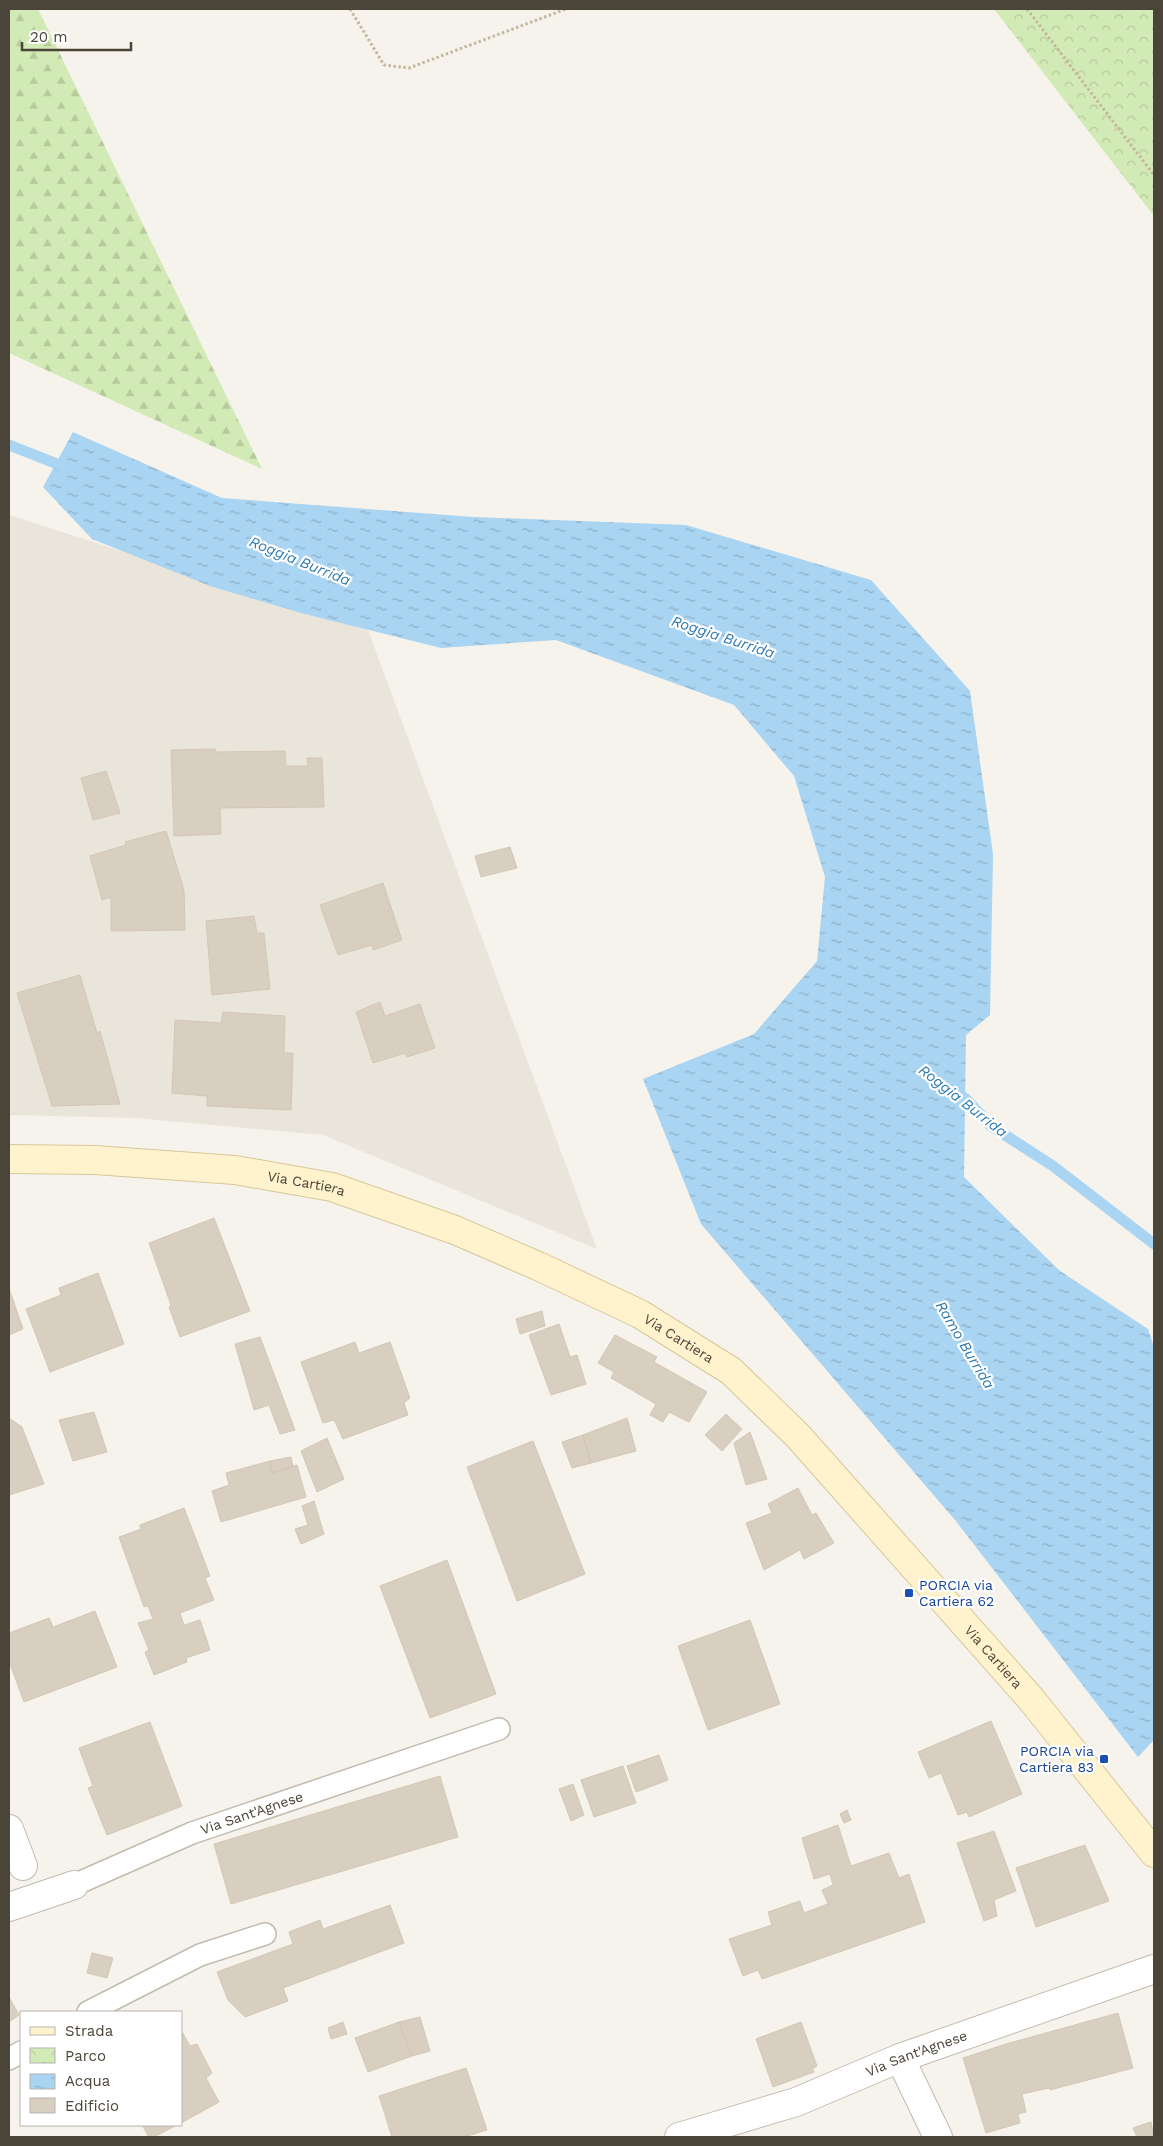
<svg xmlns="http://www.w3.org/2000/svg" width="1163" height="2146" viewBox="0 0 1163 2146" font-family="'Work Sans',sans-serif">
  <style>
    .residential { fill: #eae5da }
    .forest { fill: url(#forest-firs) }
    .park { fill: url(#park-crowns) }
    .water { fill: url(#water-ripples) }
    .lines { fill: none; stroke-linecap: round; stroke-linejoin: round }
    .stream { stroke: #a9d4f2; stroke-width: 11 }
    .building { fill: #d8cfc1; stroke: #d3c7b4 }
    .lane-casing { stroke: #c2bbae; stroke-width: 24 }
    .street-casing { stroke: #c2bbae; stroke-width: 30 }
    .secondary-casing { stroke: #d6c79b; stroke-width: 30 }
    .path { stroke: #c4b79f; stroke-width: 3; stroke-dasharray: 2.5 2.5; stroke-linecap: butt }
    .lane { stroke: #fff; stroke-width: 21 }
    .street { stroke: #fff; stroke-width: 28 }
    .secondary { stroke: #fff3cd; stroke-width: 28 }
    .transit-dot { fill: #1a4fb4; stroke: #fff; stroke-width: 2 }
    .labels { text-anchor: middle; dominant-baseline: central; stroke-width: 4.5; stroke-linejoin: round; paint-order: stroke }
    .street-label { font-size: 14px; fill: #4b4439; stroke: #fff }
    .transit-label { font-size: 14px; fill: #164399; stroke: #fff; text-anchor: start }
    .water-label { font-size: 15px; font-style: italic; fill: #2e7ab2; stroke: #fff }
  </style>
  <defs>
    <pattern id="forest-firs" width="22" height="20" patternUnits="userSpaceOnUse" patternTransform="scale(1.25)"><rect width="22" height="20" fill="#d2eab5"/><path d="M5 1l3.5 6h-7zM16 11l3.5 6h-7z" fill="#b6ca9c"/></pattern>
    <pattern id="park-crowns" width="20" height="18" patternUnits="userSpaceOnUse" patternTransform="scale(1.25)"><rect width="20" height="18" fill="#d2eab5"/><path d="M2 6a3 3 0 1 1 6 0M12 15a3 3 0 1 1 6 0" fill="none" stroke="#b6ca9c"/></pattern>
    <pattern id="water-ripples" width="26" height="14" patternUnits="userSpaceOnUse" patternTransform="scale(1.25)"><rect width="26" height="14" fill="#a9d4f2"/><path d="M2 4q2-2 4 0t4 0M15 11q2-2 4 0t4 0" fill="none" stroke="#8caec5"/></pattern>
  </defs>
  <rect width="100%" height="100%" fill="#f6f3ec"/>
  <!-- residential -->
  <path class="residential" d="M9 515 368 630 597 1249 323 1135 135 1118 9 1115Z"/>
  <!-- forest -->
  <path class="forest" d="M9 9H38L262 469 9 353Z"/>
  <!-- park -->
  <path class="park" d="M994 9H1154V216Z"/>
  <!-- water -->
  <path class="water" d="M73 432 222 498 473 517 686 525 871 580 970 691 993 854 990 1015 966 1035 964 1177 1060 1271 1148 1329 1154 1347V1740L1138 1757 955 1520 701 1224 643 1079 754 1034 817 961 825 877 794 776 734 705 556 640 441 648 301 613 210 586 92 539 43 487Z"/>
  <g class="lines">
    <!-- stream -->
    <path class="stream" d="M9 445 70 469
      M954 1091 966 1099 991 1126 1053 1166 1154 1244"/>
  </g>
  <!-- building -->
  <path class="building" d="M215 749 216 752 285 751 286 766H308L307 758H322L324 807 220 808 221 834 174 836 171 750Z
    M106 771 120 813 93 820 81 778Z
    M166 831 184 890 185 930 111 931V897L102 900 90 856 126 845 125 842Z
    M510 847 517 868 481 877 475 856Z
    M383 883 402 940 373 950 372 945 338 955 320 905Z
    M254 916 257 933H264L270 989 212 995 206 921Z
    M80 975 97 1033 100 1031 120 1104 52 1106 17 993Z
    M380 1002 385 1016 420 1004 435 1048 407 1057 405 1053 373 1063 356 1012Z
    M223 1012 285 1016 284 1053H293L291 1110 207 1106V1096L172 1093 175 1020 221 1023Z
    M214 1218 250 1311 180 1337 169 1307 171 1305 149 1243Z
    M98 1273 124 1344 50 1372 26 1309 61 1295 59 1288Z
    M9 1288 23 1329 9 1335Z
    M542 1311 545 1326 520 1334 516 1319Z
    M559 1324 570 1357 577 1355 586 1384 551 1395 529 1335Z
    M615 1335 657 1357 654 1362 707 1392 689 1422 669 1412 663 1422 650 1415 656 1404 611 1378 614 1372 598 1363Z
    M260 1337 295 1430 280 1434 269 1405 254 1410 235 1344Z
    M355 1342 359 1353 390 1342 410 1398 404 1403 408 1415 343 1439 334 1420 323 1423 301 1362Z
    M94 1412 107 1452 73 1461 59 1420Z
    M726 1414 742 1429 722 1451 705 1435Z
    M9 1418 22 1427 44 1484 9 1495Z
    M627 1418 636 1451 591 1463 583 1435Z
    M750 1432 767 1479 746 1485 734 1443Z
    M583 1435 591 1463 572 1468 562 1442Z
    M327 1438 344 1479 317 1492 301 1451Z
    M533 1441 585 1574 517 1601 467 1467Z
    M291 1457 293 1467 272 1473 270 1461Z
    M270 1461 272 1473 297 1465 306 1497 221 1522 212 1491 229 1485 226 1473Z
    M798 1488 812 1515 816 1513 834 1543 804 1559 800 1550 764 1570 746 1523 772 1513 768 1504Z
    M314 1501 324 1534 301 1544 295 1529 308 1525 302 1506Z
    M184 1508 210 1576 205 1578 214 1600 180 1613 184 1625 200 1620 210 1650 186 1658 187 1662 154 1675 145 1652 149 1650 138 1623 153 1619 148 1606 144 1607 119 1537 141 1529 140 1525Z
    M447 1560 496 1694 430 1718 380 1586Z
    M95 1611 117 1667 24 1702 9 1661V1633L49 1618 53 1627Z
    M750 1620 780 1704 708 1730 678 1646Z
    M991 1721 1022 1794 969 1817 967 1812 958 1815 941 1773 929 1778 918 1752Z
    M150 1722 182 1806 107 1835 88 1788 93 1786 79 1748Z
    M659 1755 668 1780 636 1792 627 1766Z
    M623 1766 636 1803 594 1817 581 1780Z
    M440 1776 458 1837 231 1904 214 1844Z
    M573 1784 584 1815 571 1821 559 1789Z
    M847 1810 851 1820 844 1823 840 1814Z
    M838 1825 851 1866 889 1853 899 1878 909 1874 925 1922 762 1979 758 1970 743 1976 729 1939 772 1925 768 1912 800 1901 804 1913 828 1904 822 1890 833 1885 830 1874 814 1879 802 1838Z
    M994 1831 1016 1891 994 1900 997 1916 984 1921 957 1843Z
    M1085 1845 1109 1901 1036 1927 1016 1868Z
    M390 1905 404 1943 283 1988 288 2001 245 2017 228 2000 217 1972 293 1944 289 1932 320 1920 323 1929Z
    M92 1953 113 1958 107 1978 87 1973Z
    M9 1997 19 2015 9 2022Z
    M1118 2013 1133 2068 1050 2090 1049 2088 1022 2094 1026 2112 1018 2114 1020 2123 986 2133 963 2058 1006 2044Z
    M420 2017 430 2051 412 2056 399 2022Z
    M343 2022 347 2034 331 2039 328 2028Z
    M399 2022 412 2056 368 2072 355 2038Z
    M801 2022 817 2066 812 2069 814 2072 773 2087 756 2039Z
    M181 2030 190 2046 197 2044 212 2073 206 2078 219 2102 181 2123Z
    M466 2068 487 2130 464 2137H392L379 2096Z
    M1151 2122 1154 2137H1137L1133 2128Z
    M142 2125H177L154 2137H149Z"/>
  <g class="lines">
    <defs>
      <g id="lane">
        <path id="s1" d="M74 1885 192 1833 499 1729"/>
        <path d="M88 2012 200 1955 265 1934"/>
        <path d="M9 2059 21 2052"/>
      </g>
      <g id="street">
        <path d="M9 1829 23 1866"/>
        <path d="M9 1907 74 1885"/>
        <path d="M900 2058 938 2137"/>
        <path id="s2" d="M679 2137 796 2102 900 2058 1154 1969"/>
      </g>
      <g id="secondary">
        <path id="s3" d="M9 1159 95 1160 235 1170 332 1187 455 1230 538 1266 640 1314 731 1371 798 1436 1031 1699 1154 1853"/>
      </g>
    </defs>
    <!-- lane casing -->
    <use href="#lane" class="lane-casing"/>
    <!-- street casing -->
    <use href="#street" class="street-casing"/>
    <!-- secondary casing -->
    <use href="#secondary" class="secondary-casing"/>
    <!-- path -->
    <path class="path" d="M350 9 384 65 409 68 566 9
      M1027 9 1154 175"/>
    <!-- lane -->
    <use href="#lane" class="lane"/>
    <!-- street -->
    <use href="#street" class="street"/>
    <!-- secondary -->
    <use href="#secondary" class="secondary"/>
  </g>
  <!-- markers -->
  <g class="transit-dot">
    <rect x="904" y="1588" width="10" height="10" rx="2.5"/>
    <rect x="1099" y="1754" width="10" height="10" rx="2.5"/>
  </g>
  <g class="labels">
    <!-- street labels -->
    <g class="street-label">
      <text stroke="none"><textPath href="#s3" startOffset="299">Via Cartiera</textPath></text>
      <text stroke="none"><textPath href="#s3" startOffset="704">Via Cartiera</textPath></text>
      <text stroke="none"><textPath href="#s3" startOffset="1154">Via Cartiera</textPath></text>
      <text stroke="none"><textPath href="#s1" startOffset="192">Via Sant'Agnese</textPath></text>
      <text stroke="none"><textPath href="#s2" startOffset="252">Via Sant'Agnese</textPath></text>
    </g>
    <!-- transit labels -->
    <g class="transit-label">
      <text x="919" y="1585">PORCIA via<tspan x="919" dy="16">Cartiera 62</tspan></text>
      <text x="1094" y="1751" text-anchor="end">PORCIA via<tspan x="1094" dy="16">Cartiera 83</tspan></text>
    </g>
    <!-- water labels -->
    <g class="water-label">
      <text transform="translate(300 561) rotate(22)">Roggia Burrida</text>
      <text transform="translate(723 637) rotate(18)">Roggia Burrida</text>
      <text transform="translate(963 1101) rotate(38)">Roggia Burrida</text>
      <text transform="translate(965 1345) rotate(59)">Ramo Burrida</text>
    </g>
  </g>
  <!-- border -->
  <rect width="1163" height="2146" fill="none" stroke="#4b4439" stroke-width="20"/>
  <!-- legend -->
  <rect x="20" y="2011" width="162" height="115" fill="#ffffff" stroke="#b7b4b0"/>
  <rect x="30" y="2027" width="25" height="8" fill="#fff3cd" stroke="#b7b4b0"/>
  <text x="65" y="2036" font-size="15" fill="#4b4439">Strada</text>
  <rect x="30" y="2048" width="25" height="15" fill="url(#park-crowns)" stroke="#b7b4b0"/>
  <text x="65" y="2061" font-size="15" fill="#4b4439">Parco</text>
  <rect x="30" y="2074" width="25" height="15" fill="url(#water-ripples)" stroke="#b7b4b0"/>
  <text x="65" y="2086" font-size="15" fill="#4b4439">Acqua</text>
  <rect x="30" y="2098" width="25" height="15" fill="#d8cfc1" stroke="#b7b4b0"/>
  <text x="65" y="2111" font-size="15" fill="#4b4439">Edificio</text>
  <!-- scale -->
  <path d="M22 42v8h109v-8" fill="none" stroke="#4b4439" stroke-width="2.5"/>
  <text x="30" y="42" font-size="15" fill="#4b4439" stroke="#ffffff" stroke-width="4" paint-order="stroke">20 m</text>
</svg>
